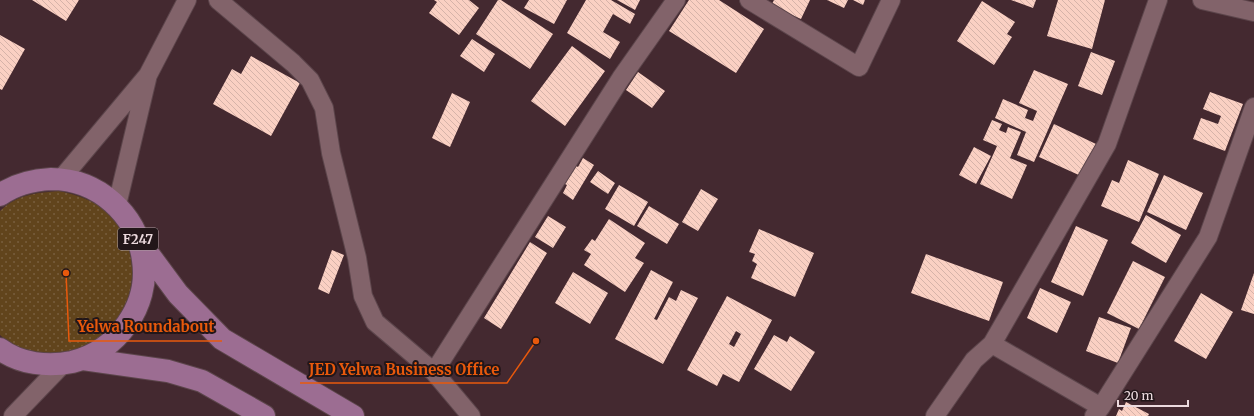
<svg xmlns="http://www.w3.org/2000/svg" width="1254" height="416" viewBox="0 0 1254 416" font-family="Merriweather,serif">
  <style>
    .grass { fill: url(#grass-dots) }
    .building { fill: url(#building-back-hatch); fill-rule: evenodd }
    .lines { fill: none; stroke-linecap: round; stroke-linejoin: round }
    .street-casing { stroke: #5c454b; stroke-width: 20 }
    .primary-casing { stroke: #5c454b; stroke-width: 24 }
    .street { stroke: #82636a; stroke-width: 18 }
    .primary { stroke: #9c6d92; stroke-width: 22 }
    .labels { text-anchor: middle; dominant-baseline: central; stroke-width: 4; stroke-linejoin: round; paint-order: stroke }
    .shield { fill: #221619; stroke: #af9fa3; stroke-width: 1 }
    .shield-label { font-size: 13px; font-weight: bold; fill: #ecdade }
    .leader { fill: none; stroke: #e8590c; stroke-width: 1.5 }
    .callout-dot { fill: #e8590c; stroke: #221619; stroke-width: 1.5 }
    .callout-label { font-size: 15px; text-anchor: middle; font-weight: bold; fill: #e8590c; stroke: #221619; stroke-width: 4; stroke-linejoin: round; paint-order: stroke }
  </style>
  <defs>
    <pattern id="grass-dots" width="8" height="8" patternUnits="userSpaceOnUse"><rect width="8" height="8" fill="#61441c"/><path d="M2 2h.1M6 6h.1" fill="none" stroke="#785e3d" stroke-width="1.8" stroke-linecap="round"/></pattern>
    <pattern id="building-back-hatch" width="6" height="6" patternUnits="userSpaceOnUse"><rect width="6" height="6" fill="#fad0c3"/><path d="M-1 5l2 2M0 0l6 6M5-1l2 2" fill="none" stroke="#d6b3a9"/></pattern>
  </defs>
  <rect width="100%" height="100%" fill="#442930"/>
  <!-- grass -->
  <path class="grass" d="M59 191C76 195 95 200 108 213 161 269 121 359 44 353 28 352 12 346 0 335V211C18 194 36 193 59 191Z"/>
  <!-- building -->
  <path class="building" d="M32 0H79L66 21Z
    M434 0H469L479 8 459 35 429 13 437 2Z
    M498 0H501L553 34 530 69 476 34Z
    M529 0H567L554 24 524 8Z
    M586 0H611L635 14 630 24 613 14 603 32 620 42 610 59 567 33Z
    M617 0H640L635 10Z
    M689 0H719L764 29 736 73 669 31Z
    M774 0H810L801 19 771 6Z
    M827 0H848L844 8Z
    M853 0H865L863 5Z
    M1011 0H1036L1033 8Z
    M1058 0H1105L1092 49 1047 36Z
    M982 1 1015 22 1007 34 1012 37 994 65 957 41Z
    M0 35 25 49 2 90 0 89Z
    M472 39 495 54 484 72 460 56Z
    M572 46 605 71 565 126 531 101Z
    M1091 52 1115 61 1102 95 1078 86Z
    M251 56 300 83 271 136 213 104 232 69 241 74Z
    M1034 70 1068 84 1034 162 1017 155 1026 132 995 118 1003 99 1028 110 1025 118 1033 121 1037 111 1019 103Z
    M638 72 665 91 652 108 626 90Z
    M1210 92 1243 104 1225 151 1193 139 1201 118 1218 124 1221 116 1203 109Z
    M452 93 470 102 450 147 432 138Z
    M992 120 1002 124 999 130 1006 133 1008 127 1021 132 1010 158 1027 165 1012 199 980 184 997 146 983 140Z
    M1054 124 1096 144 1081 176 1039 157Z
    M974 147 991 156 976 184 959 175Z
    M583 158 594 165 573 200 563 193 567 185 563 183 574 165 578 167Z
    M1128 160 1159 174 1139 222 1101 206 1112 180 1119 183Z
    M598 171 615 183 608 194 590 182Z
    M1164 175 1203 193 1186 230 1147 212Z
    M619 185 648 202 634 226 605 209Z
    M701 189 718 199 698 231 682 222Z
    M649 206 679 224 667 244 637 226Z
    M1146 215 1181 235 1166 263 1131 243Z
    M548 216 566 227 553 248 535 237Z
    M609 219 645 243 635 258 644 263 625 292 584 265 591 254 584 250 592 239 595 241Z
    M1076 226 1108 240 1083 296 1051 282Z
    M759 229 814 253 795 297 751 278 757 264 752 261 755 254 749 252Z
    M530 242 547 253 501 329 484 318Z
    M332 250 344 255 329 294 318 289Z
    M926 254 1003 282 989 321 911 293Z
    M1133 261 1165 277 1139 329 1107 313Z
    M651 270 673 282 654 319 657 320 669 297 676 301 681 290 698 298 663 364 615 339Z
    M573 272 608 293 590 324 555 303Z
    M1254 273V314L1241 310Z
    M1040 288 1071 302 1057 333 1027 318Z
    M1201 293 1233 312 1206 359 1174 341Z
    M727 296 772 320 739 382 723 374 717 386 687 370ZM736 331 741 334 734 347 729 344Z
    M1099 317 1131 328 1118 363 1086 351Z
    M774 335 787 342 790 336 815 352 791 391 754 369Z
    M1126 402 1149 414 1148 416H1116L1119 409 1122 411Z"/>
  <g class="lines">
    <defs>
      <path id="street" d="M218 0 293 63 310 80 324 108 331 153 357 258 363 296 375 322 434 372 471 416
        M749 0 859 67 891 0
        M1202 0 1254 12
        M61 179 148 75 187 0
        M117 205 147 79
        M992 344 1101 407
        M434 372 621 78 676 0
        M13 416 63 364
        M935 416 974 360 992 344 1107 144 1158 0
        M1094 416 1101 407 1208 237 1254 107"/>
      <path id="primary" d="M0 195C15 184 34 180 51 179 98 179 137 214 143 260 150 306 117 351 72 362 48 367 20 364 0 349
        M141 244 178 294 222 339 353 416
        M83 359 168 371 202 381 264 416"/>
    </defs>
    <!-- street casing -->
    <use href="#street" class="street-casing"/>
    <!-- primary casing -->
    <use href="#primary" class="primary-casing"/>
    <!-- street -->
    <use href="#street" class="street"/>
    <!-- primary -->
    <use href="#primary" class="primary"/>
  </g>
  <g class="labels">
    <!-- shield labels -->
    <rect class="shield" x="118" y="228" width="40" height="22" rx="3"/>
    <g class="shield-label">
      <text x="138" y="239">F247</text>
    </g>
  </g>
  <!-- callouts -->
  <path class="leader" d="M66 273L69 341H222M536 341L507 383H300"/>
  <g class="callout-dot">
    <circle cx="66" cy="273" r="4"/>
    <circle cx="536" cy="341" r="4"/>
  </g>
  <g class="callout-label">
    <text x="146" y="332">Yelwa Roundabout</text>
    <text x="404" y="375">JED Yelwa Business Office</text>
  </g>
  <!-- scale -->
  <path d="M1118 400v6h70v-6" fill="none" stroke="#ecdade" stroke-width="2"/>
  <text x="1124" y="400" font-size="12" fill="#ecdade" stroke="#221619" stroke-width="3" paint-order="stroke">20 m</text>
</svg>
